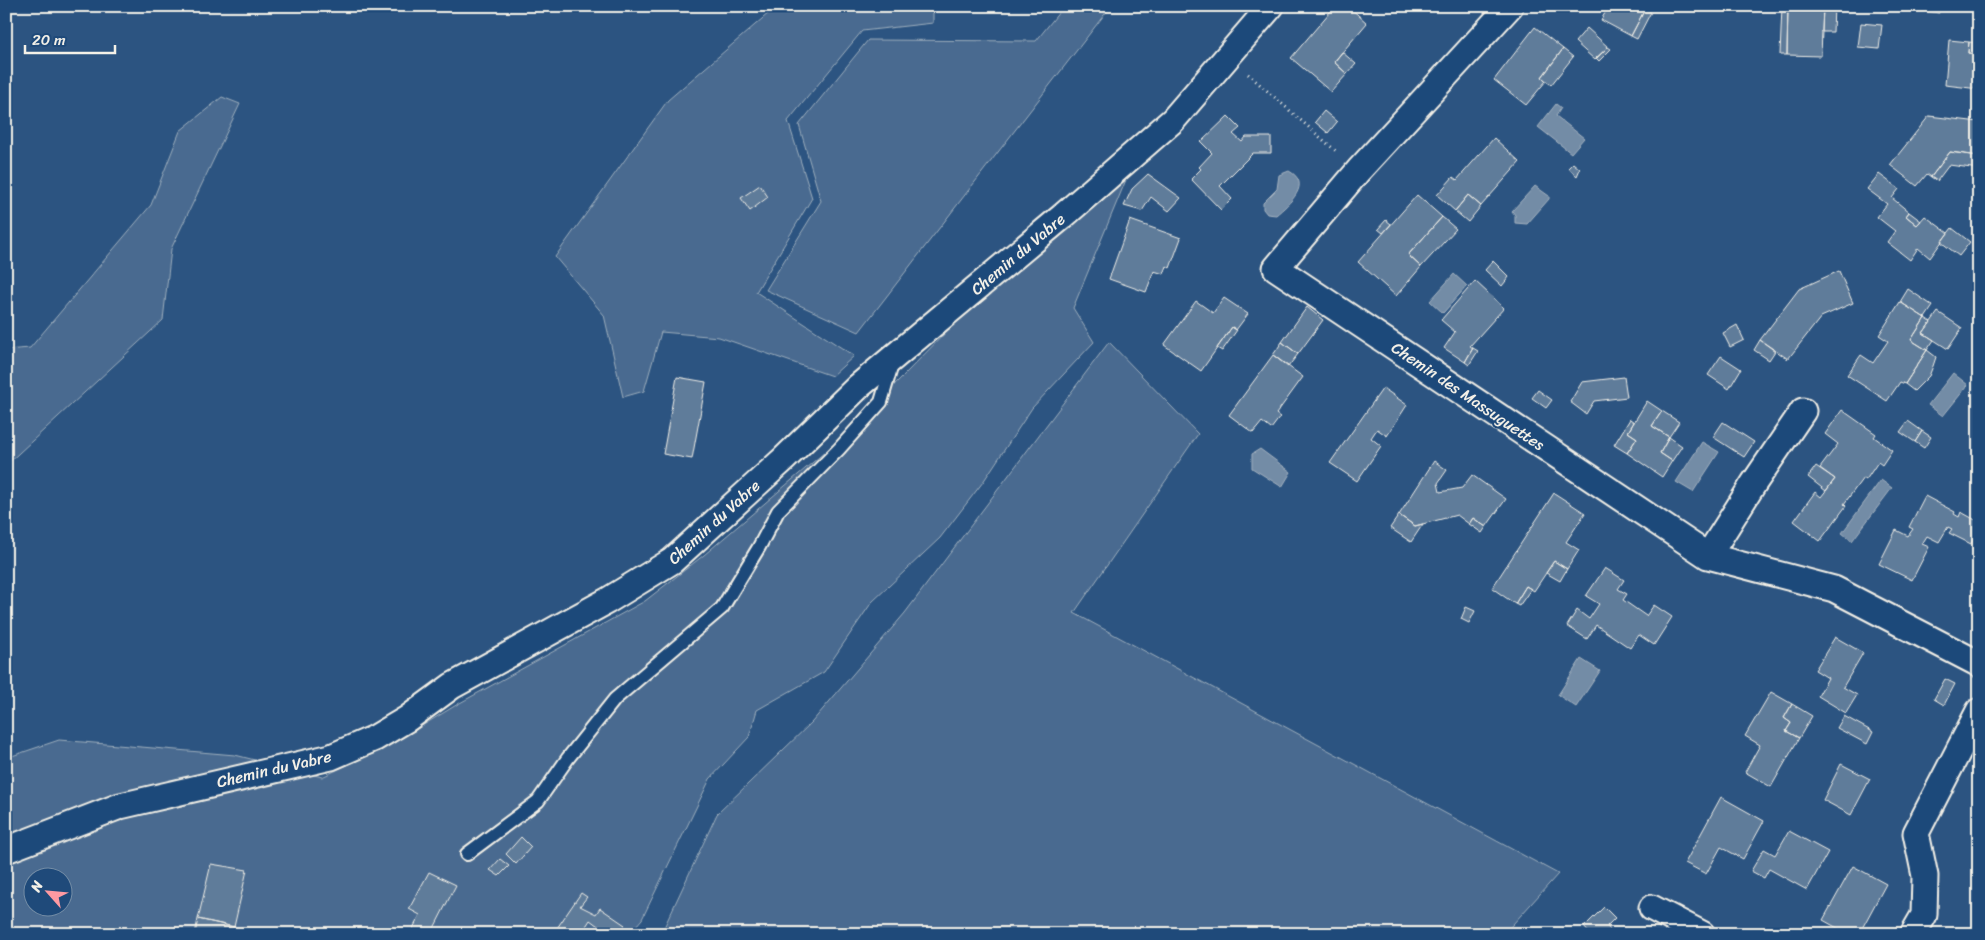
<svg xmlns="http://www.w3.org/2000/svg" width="1985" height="940" viewBox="0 0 1985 940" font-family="Sriracha,sans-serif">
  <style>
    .green { fill: #496b90; stroke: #9eaebc; fill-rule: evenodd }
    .water { fill: #738ca6; stroke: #a7b4c0 }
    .building { fill: #5e7b9a; stroke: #f4f1e8 }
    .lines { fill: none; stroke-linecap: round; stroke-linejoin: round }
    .service-casing { stroke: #f4f1e8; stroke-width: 16 }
    .minor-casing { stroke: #f4f1e8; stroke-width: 29 }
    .path { stroke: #f4f1e8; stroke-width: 3; stroke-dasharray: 1 4; stroke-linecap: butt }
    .service { stroke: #1f4a7a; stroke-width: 12 }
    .minor { stroke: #1f4a7a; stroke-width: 25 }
    .labels { text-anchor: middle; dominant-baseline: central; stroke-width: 4; stroke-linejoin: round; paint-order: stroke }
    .street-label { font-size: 16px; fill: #f4f1e8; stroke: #1f4a7a }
  </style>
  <rect width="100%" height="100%" fill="#2c5481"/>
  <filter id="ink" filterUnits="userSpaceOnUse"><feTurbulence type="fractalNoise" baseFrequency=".02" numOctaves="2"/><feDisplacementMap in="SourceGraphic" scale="10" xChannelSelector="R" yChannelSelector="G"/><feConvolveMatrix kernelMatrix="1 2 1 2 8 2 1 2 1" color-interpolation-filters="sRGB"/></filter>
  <g filter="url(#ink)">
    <!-- green -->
    <path class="green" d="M777 6H933V23L862 31 788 121 812 198 756 292 854 356 832 376 719 337 661 332 644 391 623 397 604 315 555 257 668 100Z
      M1064 6H1111L859 332 766 290 821 201 799 125 868 40 1036 41Z
      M222 97 240 104 171 249 163 320 6 465V350L30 348 151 205 180 131Z
      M1128 175 1073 308 1094 342 1032 408 983 482 940 538 872 602 824 672 757 710 749 737 710 779 642 919 629 934H6V758L59 740 235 755 322 777 392 744 458 704 645 601 704 555 846 434 959 319ZM32 878H62V908H32Z
      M1109 342 1198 434 1074 613 1558 874 1504 934H661L717 814 812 722 905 613Z"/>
    <!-- water -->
    <path class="water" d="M1556 104 1561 108 1556 116 1584 138 1571 153 1538 127Z
      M1289 171C1313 184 1289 204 1276 215L1267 214 1263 209V203L1277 189 1279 175Z
      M1535 186 1549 196V199L1527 224 1515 223V215L1512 211Z
      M1454 274 1467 286 1443 313 1430 301Z
      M1953 373 1968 385 1943 416 1928 405Z
      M1702 442 1719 452 1693 492 1676 482Z
      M1260 449 1291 472 1282 487 1252 468V454Z
      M1881 480 1892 488 1852 541 1842 533Z
      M1581 659 1600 671 1576 707 1558 695Z"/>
    <!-- building -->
    <path class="building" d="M1335 6H1348L1367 23 1334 62 1347 74 1331 92 1291 58Z
      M1609 6H1649L1647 10 1645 9 1631 36 1601 20Z
      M1782 6H1788L1787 55H1780Z
      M1788 6H1823L1821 56 1787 55Z
      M1823 6H1834L1833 32H1822Z
      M1890 6H1939V13Z
      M1645 9 1651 12 1637 39 1631 36Z
      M1861 23 1882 25 1879 49 1858 47Z
      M1535 27 1563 49 1542 77 1546 81 1526 105 1494 80Z
      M1587 28 1608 47 1595 60 1575 42Z
      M1949 40 1969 42 1968 53 1979 54V89L1945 85Z
      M1969 42 1979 43V54L1968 53Z
      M1608 47 1611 49 1599 61 1596 58Z
      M1563 49 1573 57 1551 85 1542 77Z
      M1342 52 1356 64 1347 74 1334 62Z
      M1324 111 1337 122 1328 133 1315 122Z
      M1228 116 1240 128 1233 134 1242 142 1246 137H1271V153H1253L1220 186 1232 199 1221 210 1191 179 1201 169 1199 167 1212 153 1201 142Z
      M1929 116 1979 122V156L1950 152 1931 177 1927 174 1917 186 1890 165Z
      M1494 138 1520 162 1481 206 1468 195 1455 211 1437 195 1453 177 1457 180Z
      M1950 152 1979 156V169L1949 165 1937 181 1931 177Z
      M1573 163 1580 169 1577 176 1568 168Z
      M1148 174 1181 198 1169 211 1151 197 1142 211 1124 206 1132 189Z
      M1879 174 1899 189 1892 198 1909 212 1906 216 1917 225 1925 216 1948 233 1930 258 1918 248 1910 260 1887 242 1895 231 1877 217 1887 204 1867 189Z
      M760 185 768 197 750 211 741 198Z
      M1417 195 1442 217 1408 255 1421 267 1396 296 1358 262Z
      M1468 195 1481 206 1468 222 1455 211Z
      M1909 212 1921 221 1917 225 1906 216Z
      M1442 217 1456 229 1421 267 1408 255Z
      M1130 220 1181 238 1170 268 1167 266 1164 274 1154 271 1146 292 1109 279Z
      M1386 220 1391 224 1383 233 1378 229Z
      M1952 228 1970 242 1959 256 1941 242Z
      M1493 261 1509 277 1502 286 1485 270Z
      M1839 271 1853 303 1821 317 1788 359 1760 340 1799 289Z
      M1475 281 1504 308 1470 346 1473 348 1465 362 1444 348 1455 332 1441 320Z
      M1908 289 1933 306 1925 318 1900 302Z
      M1224 298 1248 314 1236 330 1232 327 1201 371 1164 345 1196 301 1213 313Z
      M1900 302 1925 318 1911 340 1927 350 1905 384 1900 382 1887 401 1847 375 1861 355 1873 363 1888 341 1879 335Z
      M1307 307 1323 320 1298 354 1282 342Z
      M1938 312 1962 328 1948 349 1923 333Z
      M1925 318 1931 322 1923 333 1934 340 1927 350 1911 340Z
      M1737 325 1744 340 1730 347 1723 333Z
      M1232 327 1237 330 1222 351 1217 348Z
      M1760 340 1775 351 1769 360 1754 350Z
      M1282 342 1298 354 1288 367 1273 355Z
      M1473 348 1478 351 1469 365 1465 362Z
      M1927 350 1936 357 1933 366 1929 376 1914 391 1905 384Z
      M1273 355 1303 377 1276 414 1280 417 1271 429 1262 422 1253 433 1229 415Z
      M1721 356 1741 369 1729 389 1708 375Z
      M677 377 706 382 692 459 663 454Z
      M1624 377 1627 397 1594 401 1586 414 1570 402 1582 382Z
      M1383 388 1407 405 1387 436 1377 429 1371 438 1381 446 1357 481 1330 463Z
      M1538 390 1552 400 1546 408 1532 398Z
      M1647 401 1662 411 1652 426 1669 437 1660 453 1672 461 1662 477 1627 453 1637 438 1628 432Z
      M1842 410 1876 434 1874 437 1892 450 1882 465 1878 462 1866 480 1863 478 1844 504 1846 506 1820 541 1794 521 1815 492 1821 497 1835 479 1820 468 1838 444 1825 434Z
      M1662 411 1679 422 1669 437 1652 426Z
      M1630 419 1634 422 1628 432 1637 438 1627 453 1614 445Z
      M1908 421 1922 431 1915 442 1900 432Z
      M1723 422 1754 442 1744 457 1713 437Z
      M1922 431 1931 437 1924 448 1915 442Z
      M1669 437 1682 446 1672 461 1660 453Z
      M1434 461 1447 470 1438 483 1440 492 1462 488 1472 475 1506 499 1486 527 1473 518 1469 524 1457 515 1415 526 1399 515Z
      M1816 466 1835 479 1826 491 1808 477Z
      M1554 493 1585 513 1566 542 1579 550 1567 569 1554 561 1534 591 1526 586 1515 604 1492 588Z
      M1925 496 1955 512 1954 514 1959 517 1961 512 1979 522V529L1971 544 1949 533 1952 529 1948 527 1939 542 1927 536 1922 544 1929 547 1912 580 1879 564 1896 530 1908 536 1913 529 1909 527Z
      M1399 515 1415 526 1423 524 1411 542 1390 528Z
      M1473 518 1486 527 1482 533 1469 524Z
      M1554 561 1567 569 1560 581 1546 573Z
      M1605 568 1624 580 1618 589 1627 594 1623 600 1646 616 1654 605 1672 617 1654 645 1639 635 1630 648 1596 625 1587 639 1567 626 1577 610 1589 619 1599 604 1586 596Z
      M1526 586 1531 589 1519 606 1515 604Z
      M1466 607 1475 611 1469 623 1461 619Z
      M1835 637 1863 653 1843 687 1857 695 1846 713 1818 696 1828 678 1815 670Z
      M1945 679 1955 684 1944 705 1934 699Z
      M1771 692 1792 704 1784 718 1791 723 1786 731 1799 738 1771 787 1745 772 1760 745 1745 736Z
      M1792 704 1812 716 1799 738 1786 731 1791 723 1784 718Z
      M1844 716 1873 732 1867 744 1837 728Z
      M1841 764 1870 779 1851 815 1823 800Z
      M1721 797 1764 821 1743 859 1721 847 1706 874 1685 863Z
      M1789 831 1828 852 1807 890 1769 869 1764 878 1751 871 1764 849 1775 855Z
      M521 837 531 847 516 864 506 854Z
      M500 859 509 866 499 876 490 870Z
      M211 864 247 870 234 927 198 919Z
      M1853 866 1886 884 1859 934H1848L1823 920Z
      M429 872 456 885 431 934H410L420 915 409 909Z
      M581 893 587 897 580 906 596 914 600 908 625 925 618 934H609L590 920 581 934H553Z
      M1604 907 1615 918 1607 926 1613 934H1590L1584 927Z
      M198 919 234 927 233 934H195Z"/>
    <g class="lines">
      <defs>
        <path id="service" d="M467 854 538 801 568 758 615 699 722 608 759 547 778 511 839 449 881 402 893 361"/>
        <path id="minor" d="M1510 6 1359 170 1276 268 1708 556 1834 589 1979 664
          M1708 556 1754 483 1803 411
          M6 850 120 806 331 757 375 738 407 719 452 686 607 601 672 561 784 459 859 386 1063 216 1173 120 1271 6
          M1652 908 1702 934
          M1913 934 1924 915 1925 876 1916 833 1979 711"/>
      </defs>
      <!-- service casing -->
      <use href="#service" class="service-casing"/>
      <!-- minor casing -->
      <use href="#minor" class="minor-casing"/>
      <!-- path -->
      <path class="path" d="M1248 74 1337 152"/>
      <!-- service -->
      <use href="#service" class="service"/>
      <!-- minor -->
      <use href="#minor" class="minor"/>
    </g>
  </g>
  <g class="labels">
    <!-- street labels -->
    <g class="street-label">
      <text transform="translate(1018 254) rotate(-40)">Chemin du Vabre</text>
      <text transform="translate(1468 396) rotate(34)">Chemin des Massuguettes</text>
      <text transform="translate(714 522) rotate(-42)">Chemin du Vabre</text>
      <text transform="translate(274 769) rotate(-13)">Chemin du Vabre</text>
    </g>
  </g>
  <!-- margin -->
  <rect width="1985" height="940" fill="none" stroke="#1f4a7a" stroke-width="25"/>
  <rect x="12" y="12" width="1960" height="915" fill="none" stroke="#f4f1e8" stroke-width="2" filter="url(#ink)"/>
  <!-- north arrow -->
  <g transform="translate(48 892) rotate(297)"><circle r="24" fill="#1f4a7a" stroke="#748da6"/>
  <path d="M0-4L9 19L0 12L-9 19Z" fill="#ff9aa2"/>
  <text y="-8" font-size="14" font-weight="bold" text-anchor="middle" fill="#f4f1e8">N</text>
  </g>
  <!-- scale -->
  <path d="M25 45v8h90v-8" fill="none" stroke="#f4f1e8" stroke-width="2.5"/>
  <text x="32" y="45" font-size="15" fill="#f4f1e8" stroke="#1f4a7a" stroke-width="4" paint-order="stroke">20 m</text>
</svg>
